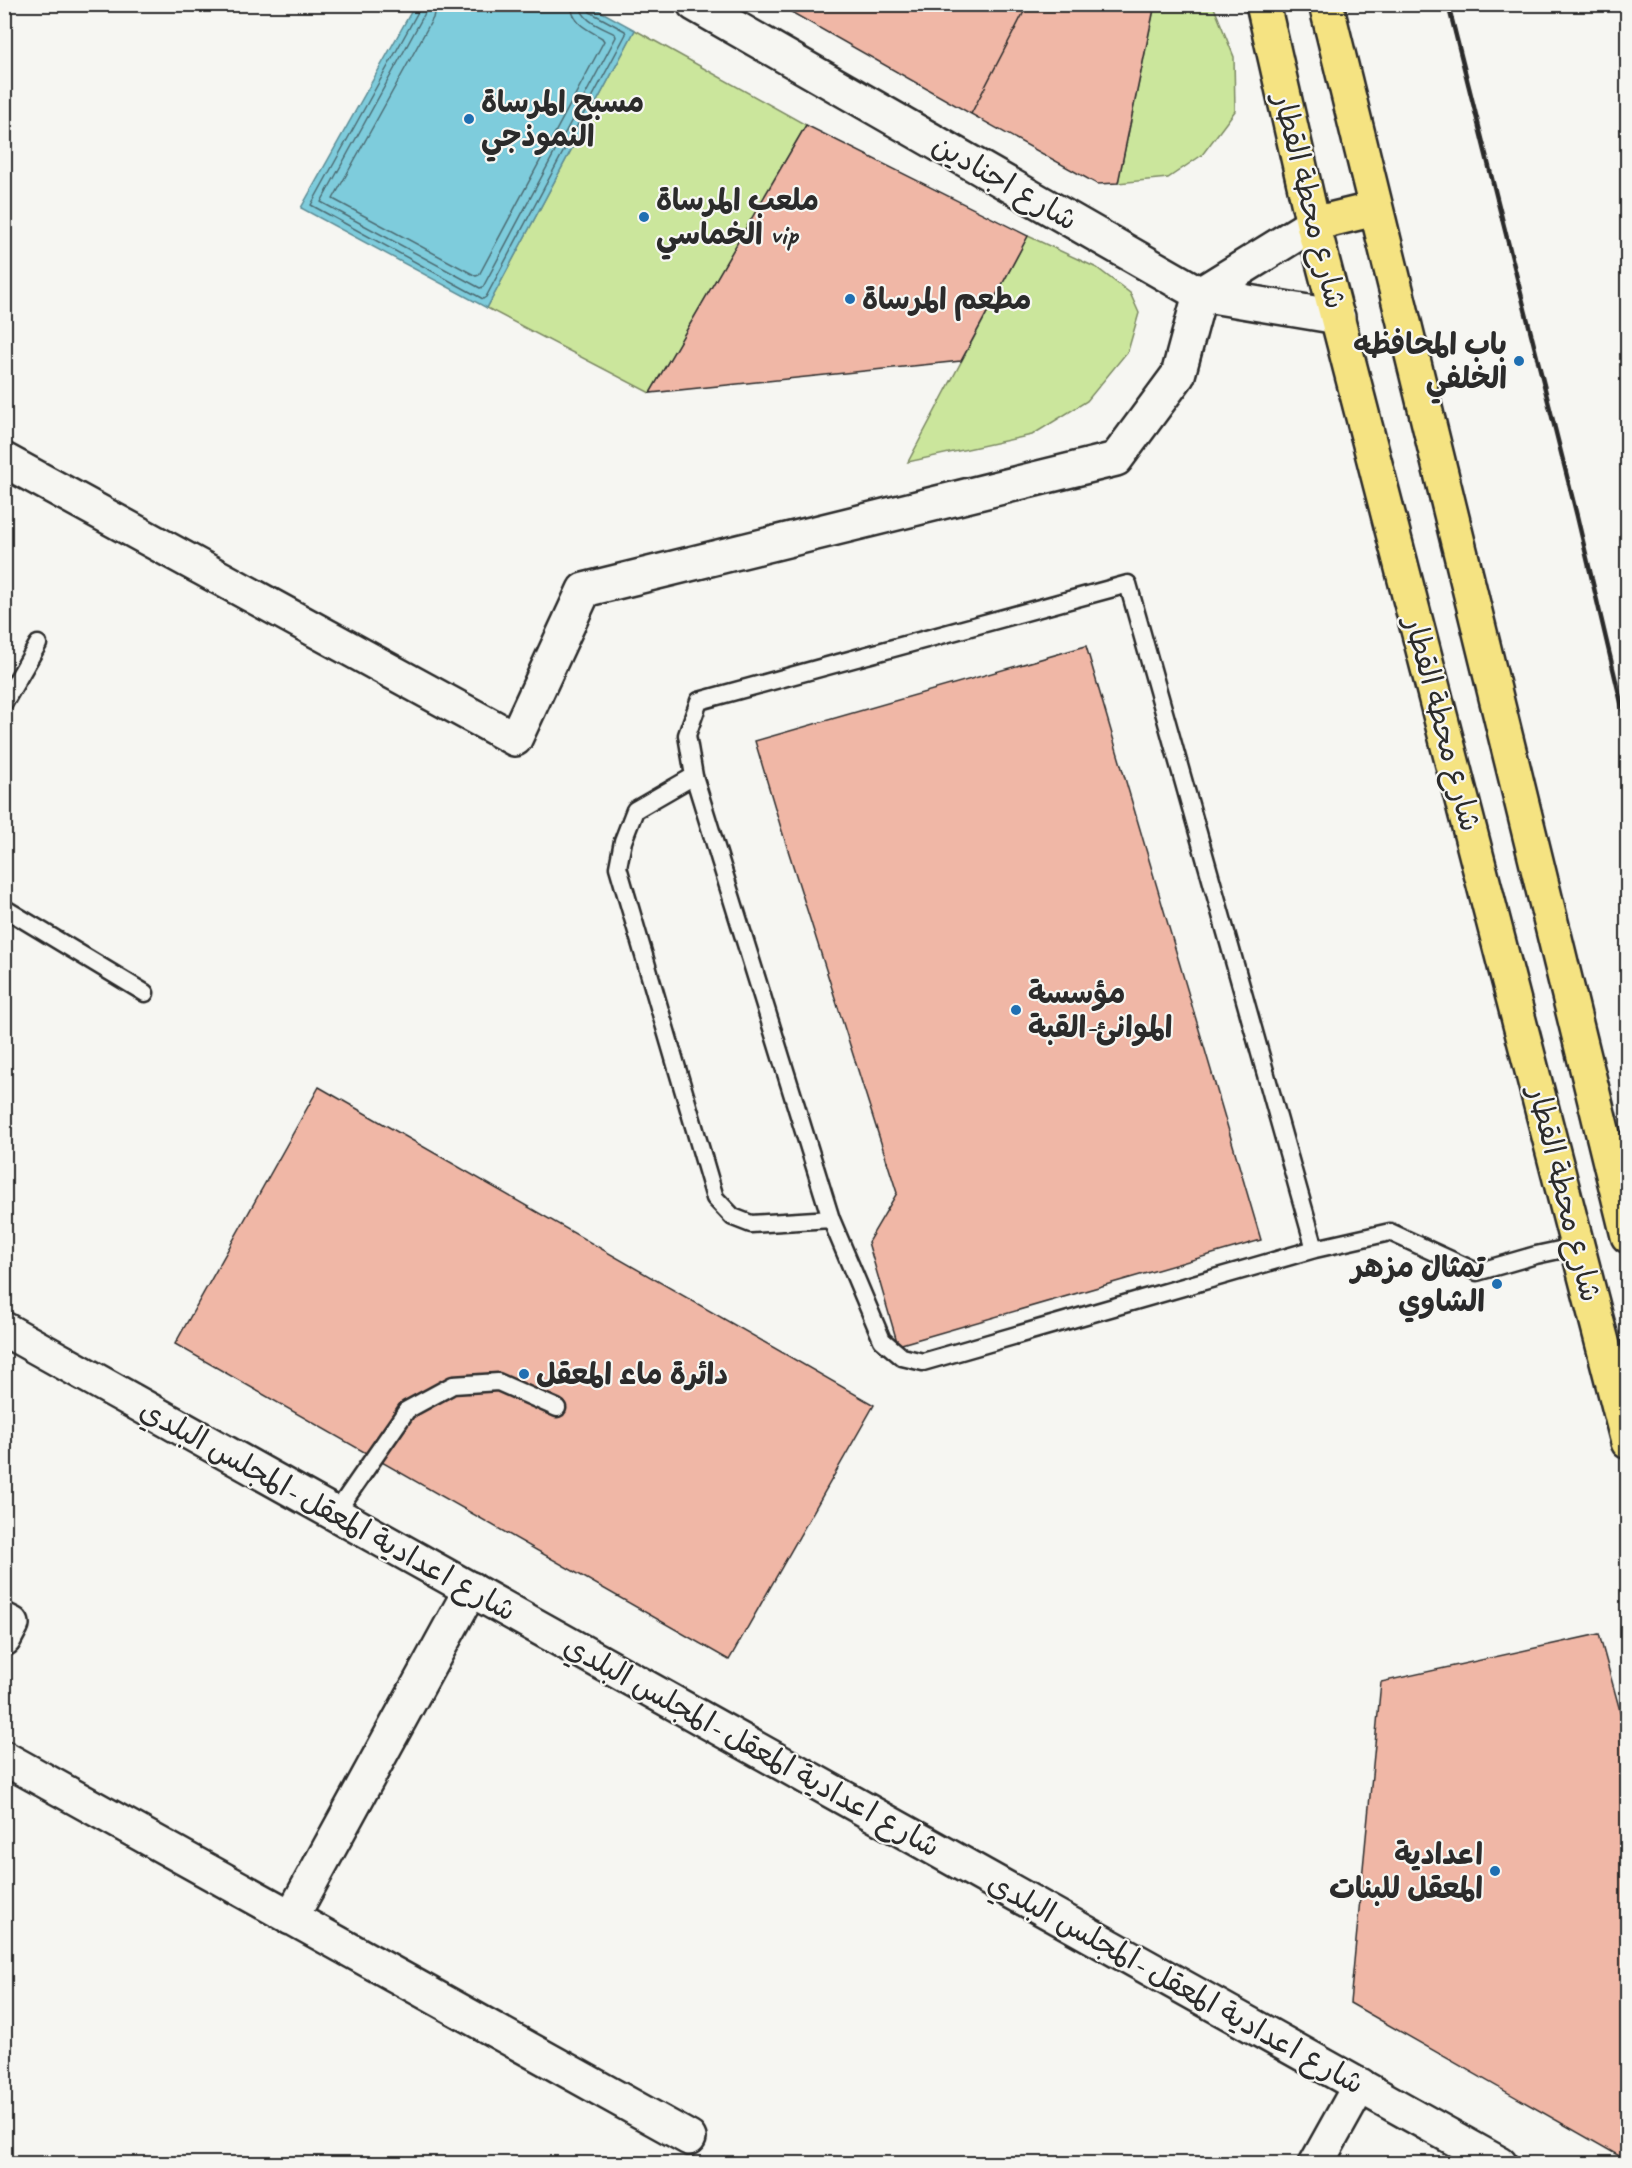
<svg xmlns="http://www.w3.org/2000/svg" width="1632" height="2168" viewBox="0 0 1632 2168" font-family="Caveat,'Playpen Sans Arabic',sans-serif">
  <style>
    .green { fill: #cbe69c; stroke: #7b8864; stroke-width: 1.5 }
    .water { fill: #7eccdc; stroke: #5d8c95; stroke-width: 1.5 }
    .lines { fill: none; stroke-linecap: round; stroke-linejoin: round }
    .shore { stroke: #4c6b72; stroke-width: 1.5 }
    .building { fill: #f0b7a6; stroke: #2b2b2b; stroke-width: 1.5 }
    .service-casing { stroke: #2b2b2b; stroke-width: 21 }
    .minor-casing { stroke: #2b2b2b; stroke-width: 38 }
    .tertiary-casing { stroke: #2b2b2b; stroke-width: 38 }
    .primary-casing { stroke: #2b2b2b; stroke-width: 38 }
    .service { stroke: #f6f6f2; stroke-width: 16 }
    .minor { stroke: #f6f6f2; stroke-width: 33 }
    .tertiary { stroke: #f6f6f2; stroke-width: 33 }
    .primary { stroke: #f5e382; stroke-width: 33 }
    .rail { stroke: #2b2b2b; stroke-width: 4.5 }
    .poi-dot { fill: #1f6fb2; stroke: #f6f6f2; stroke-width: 2 }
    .labels { text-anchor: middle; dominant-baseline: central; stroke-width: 4.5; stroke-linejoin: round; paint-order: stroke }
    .poi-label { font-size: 30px; font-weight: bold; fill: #2b2b2b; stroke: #f6f6f2; text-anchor: start }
    .street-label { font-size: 30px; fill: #2b2b2b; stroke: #f6f6f2 }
  </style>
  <rect width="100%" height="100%" fill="#f6f6f2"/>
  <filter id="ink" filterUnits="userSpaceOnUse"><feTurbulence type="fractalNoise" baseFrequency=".0167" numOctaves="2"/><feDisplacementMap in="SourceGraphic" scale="12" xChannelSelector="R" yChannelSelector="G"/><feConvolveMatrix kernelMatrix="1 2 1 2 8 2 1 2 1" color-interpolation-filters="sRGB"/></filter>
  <g filter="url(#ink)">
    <!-- green -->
    <path class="green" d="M1155 5H1213L1234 57 1235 111 1202 155 1168 178 1118 183Z
      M635 30 806 125 650 393 487 308Z
      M1028 236 1097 268 1130 293 1139 313 1128 351 1087 401 1032 435 908 462Z"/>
    <!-- water -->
    <path class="water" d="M415 5H589L635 30 487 308 301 208Z"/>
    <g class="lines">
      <!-- shore -->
      <path class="shore" d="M420 4 419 10 311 205 483 299 486 297 626 34 625 31 590 12 587 4
        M427 4 425 13 321 202 480 288 483 287 616 37 615 34C602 27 581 21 580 4
        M436 4 433 18 333 199 476 276 479 275 604 41 602 38C587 29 572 24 571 4"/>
    </g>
    <!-- building -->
    <path class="building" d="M777 4H1028L971 114Z
      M1028 4H1155L1118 183 1097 184 971 114Z
      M806 125 1028 236 961 361 650 393Z
      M1086 646 1261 1240 898 1345 868 1242 897 1193 781 828 755 741Z
      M319 1087 874 1405 729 1660 175 1344Z
      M1599 1634 1628 1740V2161L1350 2003 1381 1682Z"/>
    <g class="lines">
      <defs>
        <path id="service" d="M4 703 38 644
          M694 776 635 810 623 841 618 867 715 1198 733 1217 751 1224 831 1219
          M4 908 145 993
          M1315 1249 923 1362 902 1357 882 1340 831 1219 694 776 687 735 699 701 1128 584 1315 1249 1390 1232 1477 1272 1536 1255 1578 1246
          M335 1514 407 1410 453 1385 498 1382 557 1408"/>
        <path id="minor" d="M694 4 1200 294 1338 317
          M1200 294 1313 224
          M4 460 515 739 584 590 1116 459 1178 375 1200 294
          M4 1620 12 1624 4 1639
          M4 1758 689 2138
          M291 1918 471 1589
          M1316 2164 1360 2085"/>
        <path id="tertiary" d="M4 1329 1500 2164"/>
        <path id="primary" d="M1263 4 1313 224 1628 1442
          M1326 4 1628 1236
          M1313 224 1375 209"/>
      </defs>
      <!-- service casing -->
      <use href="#service" class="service-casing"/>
      <!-- minor casing -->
      <use href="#minor" class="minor-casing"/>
      <!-- tertiary casing -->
      <use href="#tertiary" class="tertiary-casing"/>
      <!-- primary casing -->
      <use href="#primary" class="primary-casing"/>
      <!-- service -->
      <use href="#service" class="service"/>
      <!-- minor -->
      <use href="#minor" class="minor"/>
      <!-- tertiary -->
      <use href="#tertiary" class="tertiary"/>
      <!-- primary -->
      <use href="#primary" class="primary"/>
      <!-- rail -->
      <path class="rail" d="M1448 4 1577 516 1628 732"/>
    </g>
  </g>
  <!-- markers -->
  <g class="poi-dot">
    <circle cx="469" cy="119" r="6"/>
    <circle cx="644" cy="217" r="6"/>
    <circle cx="850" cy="299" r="6"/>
    <circle cx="1519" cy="361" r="6"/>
    <circle cx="1016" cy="1010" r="6"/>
    <circle cx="1497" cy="1284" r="6"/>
    <circle cx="524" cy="1374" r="6"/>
    <circle cx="1495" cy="1871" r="6"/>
  </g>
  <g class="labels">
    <!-- poi labels -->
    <g class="poi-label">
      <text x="481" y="102">مسبح المرساة<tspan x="481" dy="34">النموذجي</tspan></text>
      <text x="656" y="200">ملعب المرساة<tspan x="656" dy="34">الخماسي vip</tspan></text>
      <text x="862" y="299">مطعم المرساة</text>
      <text x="1507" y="344" text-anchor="end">باب المحافظه<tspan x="1507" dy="34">الخلفي</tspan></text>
      <text x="1028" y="993">مؤسسة<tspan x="1028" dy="34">الموانئ-القبة</tspan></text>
      <text x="1485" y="1267" text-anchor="end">تمثال مزهر<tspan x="1485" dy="34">الشاوي</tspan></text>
      <text x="536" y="1374">دائرة ماء المعقل</text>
      <text x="1483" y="1854" text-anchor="end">اعدادية<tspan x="1483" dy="34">المعقل للبنات</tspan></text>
    </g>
    <!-- street labels -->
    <g class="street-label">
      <text transform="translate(1005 182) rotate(30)">شارع اجنادين</text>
      <text transform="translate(1310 201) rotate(76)">شارع محطة القطار</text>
      <text transform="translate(1443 724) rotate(75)">شارع محطة القطار</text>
      <text transform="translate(1565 1194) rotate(76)">شارع محطة القطار</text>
      <text transform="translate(328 1510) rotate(29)">شارع اعدادية المعقل -المجلس البلدي</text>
      <text transform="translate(752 1746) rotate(29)">شارع اعدادية المعقل -المجلس البلدي</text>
      <text transform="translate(1176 1983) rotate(29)">شارع اعدادية المعقل -المجلس البلدي</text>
    </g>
  </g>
  <!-- margin -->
  <rect width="1632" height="2168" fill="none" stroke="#f6f6f2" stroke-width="24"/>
  <rect x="12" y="12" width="1608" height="2144" fill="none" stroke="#2b2b2b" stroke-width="2" filter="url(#ink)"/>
</svg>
